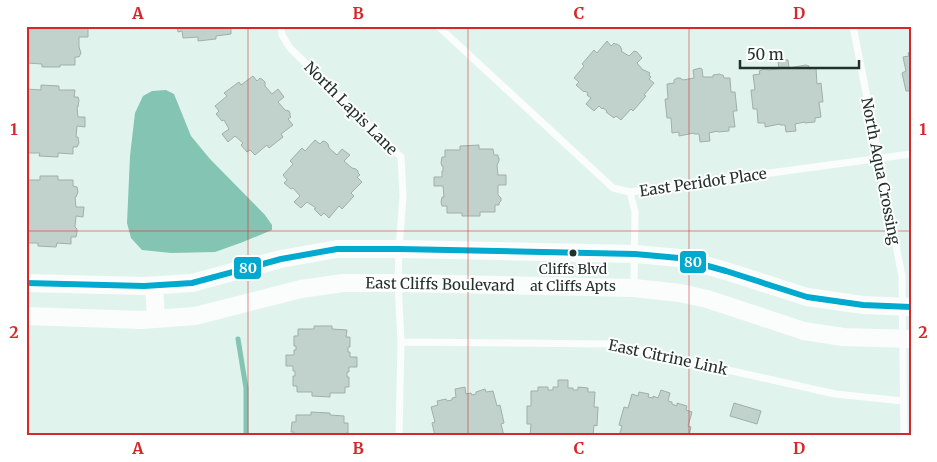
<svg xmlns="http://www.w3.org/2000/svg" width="937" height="462" viewBox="0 0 937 462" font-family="Merriweather,serif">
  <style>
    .water { fill: #84c4b2 }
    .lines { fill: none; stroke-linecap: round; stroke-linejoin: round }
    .stream { stroke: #84c4b2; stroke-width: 5 }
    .building { fill: #c1d1cb; stroke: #a0afaa }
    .service { stroke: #fafdfc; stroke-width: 7 }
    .tertiary { stroke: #fafdfc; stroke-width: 18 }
    .bus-1-casing { stroke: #fff; stroke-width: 10 }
    .bus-1 { stroke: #00a9ce; stroke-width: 6 }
    .grid { fill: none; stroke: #d62828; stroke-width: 1; stroke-opacity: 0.55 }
    .bus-dot { fill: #23312c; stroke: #fff; stroke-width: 2 }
    .labels { text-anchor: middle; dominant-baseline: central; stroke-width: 4; stroke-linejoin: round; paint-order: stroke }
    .bus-label { font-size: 14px; fill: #23312c; stroke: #fff }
    .street-label { font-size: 15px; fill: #23312c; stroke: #fff }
    .line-badge { stroke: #fff; stroke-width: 2 }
    .badge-label { font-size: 14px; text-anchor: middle; font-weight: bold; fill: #fff }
    .neatline { fill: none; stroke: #d62828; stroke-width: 2 }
    .grid-label { font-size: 16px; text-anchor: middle; font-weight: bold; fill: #d62828 }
  </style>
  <rect width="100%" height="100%" fill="#e0f4ed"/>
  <!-- water -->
  <path class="water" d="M166 90 174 94 191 136 210 159 265 215 272 225V230L243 242 215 252 171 253 142 250 131 238 127 223 130 156 135 113 143 96 152 91Z"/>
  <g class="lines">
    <!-- stream -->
    <path class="stream" d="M238 339 246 388V436"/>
  </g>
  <!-- building -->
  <path class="building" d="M26 26H80V28H88V37H79V47L81 53 79 57H75V65H60V67H42V64L27 63Z
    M177 26H235V28H231V34L216 36V39L198 41V37L183 38 182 31 178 32Z
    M607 41 611 46 614 43 615 44H617L620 46 622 50 621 51 629 56 634 51 637 52 642 58 637 63 643 70H644L650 73 649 75 651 77 649 79 654 83 644 95 646 96 633 111 631 109 621 120 616 116 614 118 606 112 607 111 603 108 602 109 599 106 594 111 586 104 591 98 587 95 588 93 585 91 584 92 576 85 579 82 574 78 584 66 582 64 594 50 597 53Z
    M911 52V96L910 91H906L902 73 906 71 903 57 909 56 908 53Z
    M783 60H788L789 68 806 65 809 66V69L816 68 817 84 821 83 823 102H819L821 117 815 118V122L805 123V122L795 124 796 131 786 132 785 125H780V124L765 127V123H758L757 109H753L751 90H755L753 75 760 74 759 71 762 70 763 69H766L768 70 779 69 778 61Z
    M700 68 702 69 703 77H713V75L720 74 721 75H723L724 78H730L731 92H735L737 111H733L735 127H729V131L718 132V131L709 133 710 141 700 142 699 134H694V133L679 136V132L672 133 671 118H667L665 99H668L667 84 674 83V80L677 78H680L683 80 694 78 693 70Z
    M253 76 257 81 260 78 263 80 265 82V86L272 94 278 89 284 97 278 102 285 110 289 111 290 113V116L291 117 288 119 293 125 281 134 283 137 269 148 267 145 255 155 250 150 247 152 241 145 243 143 235 136 228 142 222 134 229 129 224 120 222 121 216 114 219 111 215 106 227 96 224 93 239 82 241 85Z
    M41 85 59 86V90H75L74 97H78L79 100 78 107H77L78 117H85V127L77 126 76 137H78L79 143 77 147H73V154L58 153V157L39 156 40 153H26V89L41 90Z
    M315 140 320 144 323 141 326 142 328 144 329 148 337 155 342 149 350 155 344 161 352 168 356 169 358 171V173L360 175 357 177 362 182 351 193 354 196 342 209 339 206 329 218 324 213 321 216 314 209 316 208 307 202 301 208 294 202 300 196 293 188 291 189 284 183 287 180 283 175 293 164 290 161 302 148 305 151Z
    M479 145V149H493L494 155H498V157L499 158V161L497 165 498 175H506V185H498V195L501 198V201L499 203V205H495V212H480V216H462V213H447V206H442L441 202 442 197H444L443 186H434V177H442V171H443V166H442L441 163 442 157H445V150H460V146Z
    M40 176H58V180H73V186L77 187 78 192 76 197H75L76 207H84L83 217 76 216 75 227 77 229V232L76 237H71V244L57 243 56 247 38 246V243H26V180H40Z
    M314 326H332V329L347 330 346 337H350V347H348V352H350V357H357V367H349V372H347V377H349V387H345V393H330V397L312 396V392H297V386H293V376H295V371H293V366H286V355H294V350H296V346H294V336H298V329H314Z
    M558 380H568V388H573V390H578V387L588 388V392H595L594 407H598L597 426 594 425 593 436H530L531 424H527V406H531V391H538V387H548V390H553V387H558Z
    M465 387 466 394 471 393 472 395 476 394V392L485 389 486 392 493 391 497 406 500 405 504 423 501 424 504 436H435L432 423 435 422 431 407 438 405 437 401 446 399 447 401 452 400V398L456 397 455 389Z
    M661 390 670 393 668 401 672 402V404L677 406V403L687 406 686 410 692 412 688 426 691 427 689 436H619L622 426 619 425 624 407 628 408 632 394 638 396 639 392 649 394 648 397 653 398V396L658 398Z
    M734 403 761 411 757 424 730 416Z
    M311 412 330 413V415L344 416V423H348V433H346V436H294V432H291L292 422H296V415H311Z"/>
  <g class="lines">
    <!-- service -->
    <path class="service" d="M281 26 282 35 290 48 401 157 403 196 399 249 398 283 401 342 399 436
      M438 26 613 188 630 192 911 154
      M853 26 902 276 904 436
      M630 192 635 212 634 288
      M401 342 611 344 835 394 903 401"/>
    <!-- tertiary -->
    <path class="tertiary" d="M26 283 144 286 192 283 281 259 337 249H399L635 254 679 258 726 271 807 297 863 305 911 307
      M154 286 156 319
      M26 316 142 320 195 316 301 289 343 283H398L634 288 680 293 707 299 804 331 843 337 911 339"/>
    <defs>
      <path id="bus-1" d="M26 283 144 286 192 283 281 259 337 249H399L635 254 679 258 726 271 807 297 863 305 911 307"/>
    </defs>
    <!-- bus-1 casing -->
    <use href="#bus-1" class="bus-1-casing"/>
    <!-- bus-1 -->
    <use href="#bus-1" class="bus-1"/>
  </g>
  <!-- grid -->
  <path class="grid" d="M248 26V436M468 26V436M689 26V436M26 231H911"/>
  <!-- markers -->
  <circle class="bus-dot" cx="573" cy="253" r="4.5"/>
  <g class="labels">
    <!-- bus labels -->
    <g class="bus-label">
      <text x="573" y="269">Cliffs Blvd<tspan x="573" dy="17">at Cliffs Apts</tspan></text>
    </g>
    <!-- street labels -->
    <g class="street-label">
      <text transform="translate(351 108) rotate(45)">North Lapis Lane</text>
      <text transform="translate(881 171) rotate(79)">North Aqua Crossing</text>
      <text transform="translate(703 182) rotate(-8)">East Peridot Place</text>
      <text transform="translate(440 284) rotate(1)">East Cliffs Boulevard</text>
      <text transform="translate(668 357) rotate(12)">East Citrine Link</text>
    </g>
  </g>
  <g class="line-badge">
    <rect x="679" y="250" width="28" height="24" rx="5" fill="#00a9ce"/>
    <rect x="233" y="256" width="29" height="24" rx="5" fill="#00a9ce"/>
  </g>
  <g class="badge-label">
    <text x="693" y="267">80</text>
    <text x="248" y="273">80</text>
  </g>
  <!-- border -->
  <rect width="937" height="462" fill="none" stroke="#ffffff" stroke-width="55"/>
  <!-- scale -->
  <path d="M740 60v8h119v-8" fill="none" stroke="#23312c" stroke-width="2.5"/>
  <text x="747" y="60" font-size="15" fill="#23312c" stroke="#ffffff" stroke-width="4" paint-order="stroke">50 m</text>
  <rect x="28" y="28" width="882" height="406" class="neatline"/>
  <g class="grid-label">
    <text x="138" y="19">A</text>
    <text x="358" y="19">B</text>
    <text x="579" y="19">C</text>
    <text x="799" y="19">D</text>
    <text x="14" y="135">1</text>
    <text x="923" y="135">1</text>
    <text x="14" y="338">2</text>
    <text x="923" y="338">2</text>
    <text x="138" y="454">A</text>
    <text x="358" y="454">B</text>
    <text x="579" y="454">C</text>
    <text x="799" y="454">D</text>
  </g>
</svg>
